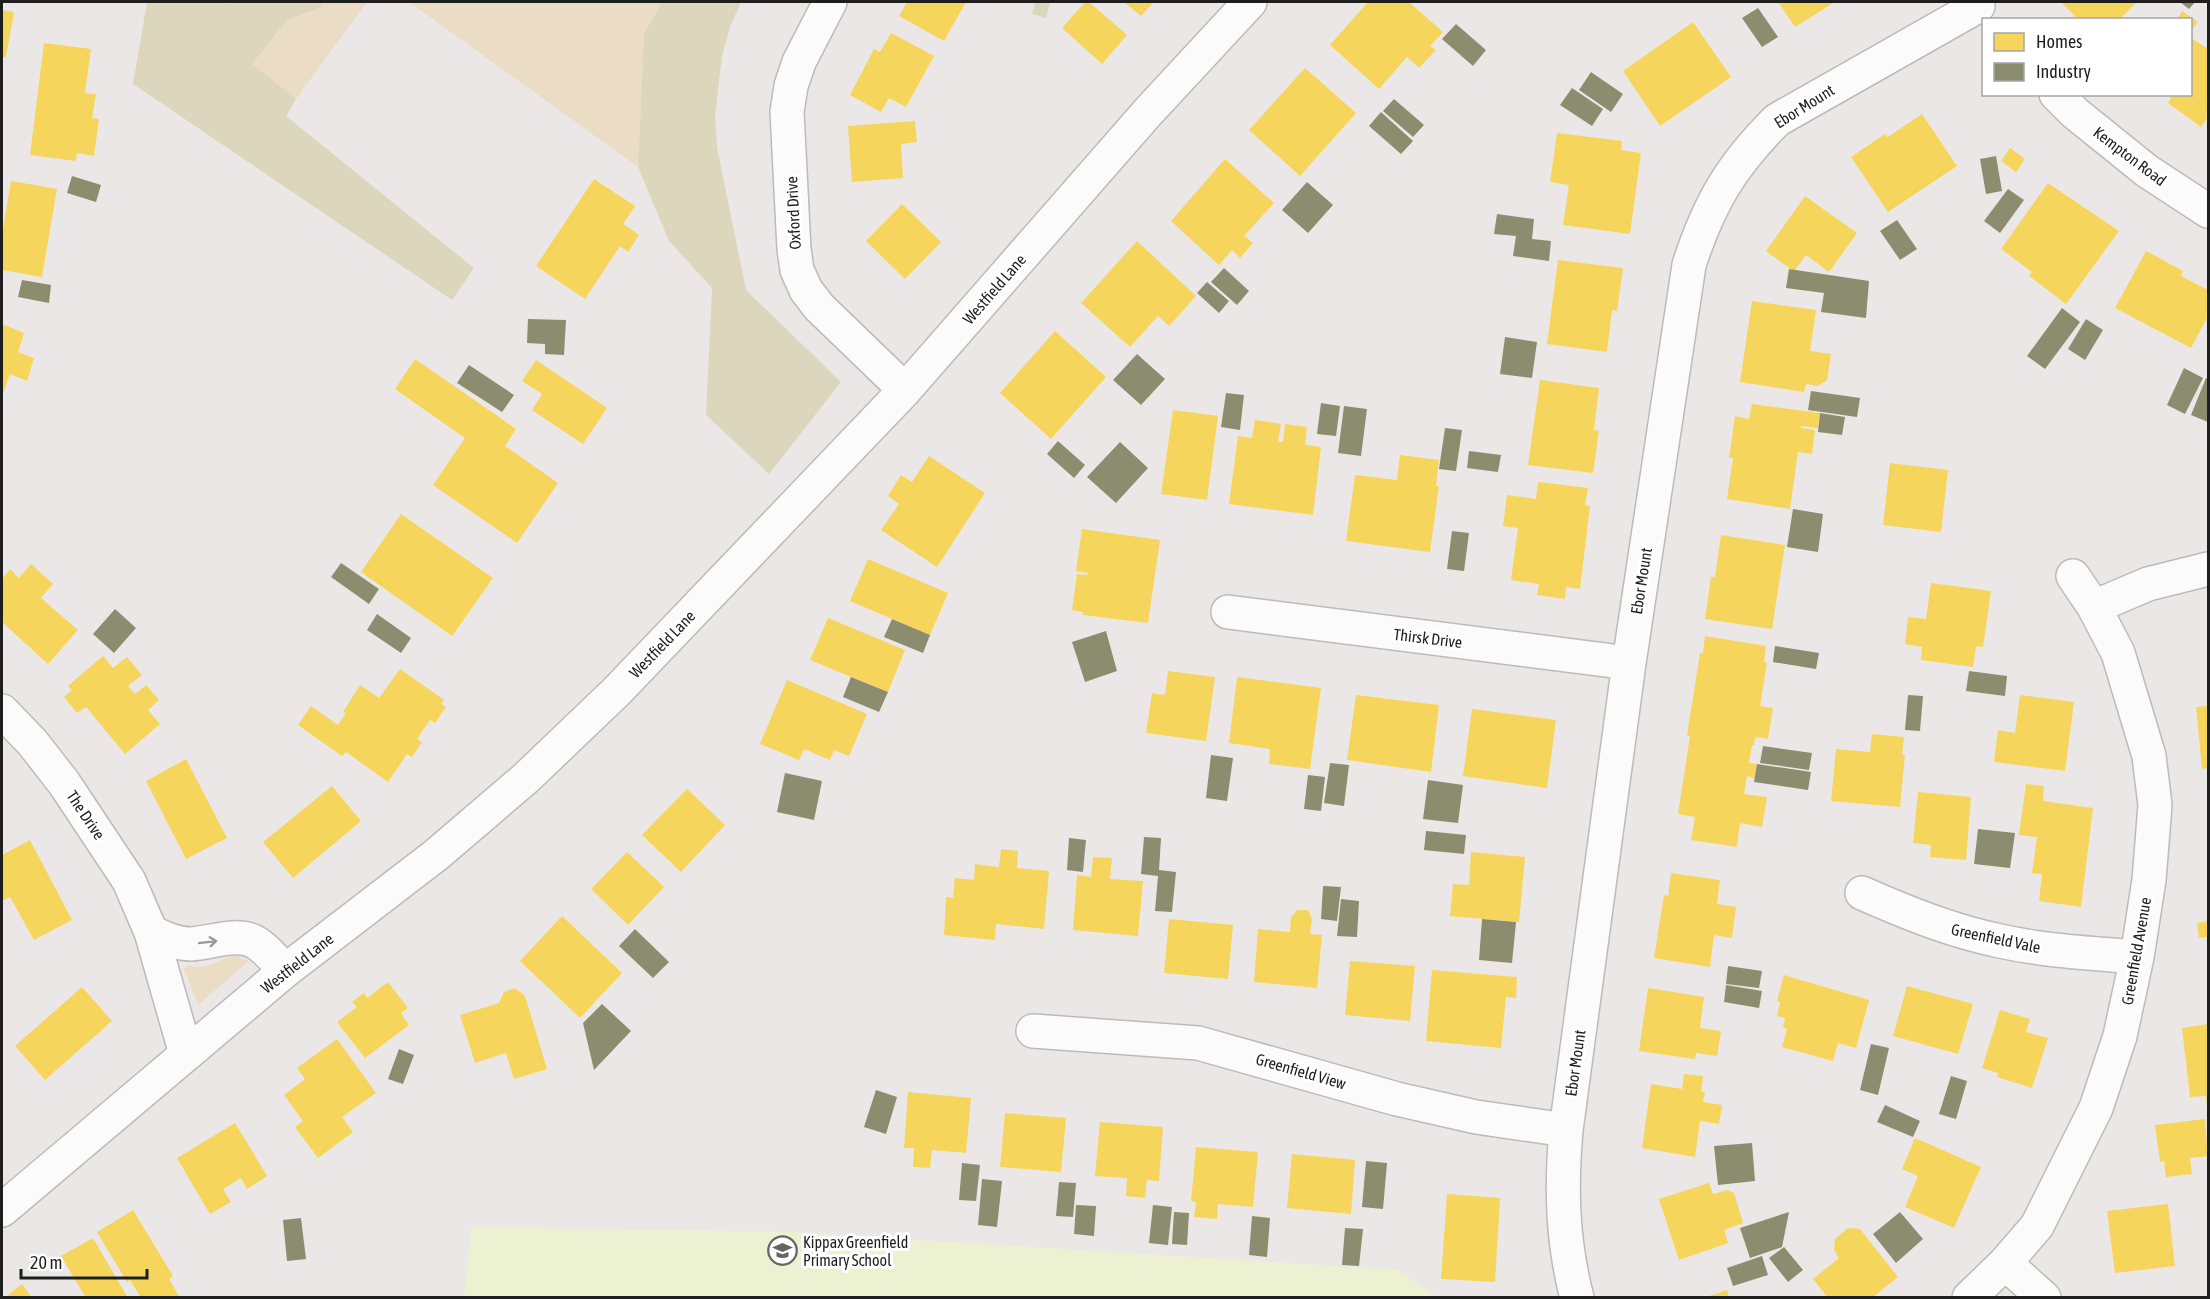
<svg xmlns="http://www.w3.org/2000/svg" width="2210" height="1299" viewBox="0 0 2210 1299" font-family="'Asap Condensed',sans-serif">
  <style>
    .grass { fill: #ebddc5 }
    .forest { fill: #dcd6bc }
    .park { fill: #ecf1d2 }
    .homes { fill: #f6d55c }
    .industry { fill: #8c8c6e }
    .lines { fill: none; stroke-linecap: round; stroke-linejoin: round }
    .minor-casing { stroke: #bcbaba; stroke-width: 36 }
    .minor { stroke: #fcfbfb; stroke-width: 33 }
    .oneway { stroke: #989898 }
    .labels { text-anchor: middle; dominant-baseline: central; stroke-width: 6; stroke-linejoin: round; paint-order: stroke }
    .street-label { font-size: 16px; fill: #1e1e1e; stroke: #fff }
    .poi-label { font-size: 16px; fill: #1e1e1e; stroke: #fff; text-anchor: start }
  </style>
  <rect width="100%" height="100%" fill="#ece7e7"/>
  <!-- grass -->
  <path class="grass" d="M321 2H367L296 99 251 64 287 20 322 7Z
    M409 2H662L644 34 638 167Z
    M234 955 249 961 198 1005 184 969 189 965C205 972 218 959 234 955Z"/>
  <!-- forest -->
  <path class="forest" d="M147 2H225L229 4 234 2H321L322 7 287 20 252 64 296 99 286 116 474 268 452 300 133 84Z
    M662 2H741L730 27 722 56 715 116 717 147 746 290 841 382 769 474 706 415 712 288 669 241 638 167 644 34Z
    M1035 2H1050L1046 18 1032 14Z"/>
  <!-- park -->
  <path class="park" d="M471 1227 791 1232 1398 1270 1436 1297H464Z"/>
  <!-- homes -->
  <path class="homes" d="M907 2H966L944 41 899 16Z
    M1085 2H1089L1127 35 1102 64 1062 28Z
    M1124 2H1154L1141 16Z
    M1368 2H1409L1443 32 1430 46 1436 50 1419 68 1407 57 1379 89 1330 45Z
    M1778 2H1835L1795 27Z
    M2061 2H2137L2119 20H2079Z
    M2 10 14 12 6 57H2Z
    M2182 11 2198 22 2190 32V20H2177Z
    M1693 22 1731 77 1660 126 1623 71Z
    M891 33 934 56 906 107 889 98 881 112 850 95 874 49 880 52Z
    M2190 37 2208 49V117L2201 127 2168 103 2171 98 2166 94H2190Z
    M44 43 91 49 85 93 96 94 92 118 99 119 94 156 77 153 76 161 30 155Z
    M1305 68 1356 113 1300 176 1249 130Z
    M1922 114 1957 166 1888 212 1851 157 1885 134 1888 137Z
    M915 121 917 142 901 144 903 178 852 182 848 126Z
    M1557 133 1622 141 1621 150 1641 153 1630 234 1563 225 1569 185 1550 182Z
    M2010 148 2025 159 2016 172 2001 161Z
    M1225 159 1274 203 1244 236 1253 243 1240 258 1232 250 1219 265 1171 221Z
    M594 179 635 206 623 224 639 235 628 252 620 246 585 299 536 266Z
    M11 181 57 189 42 277 2 270V235Z
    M2048 183 2119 231 2066 304 2029 276 2032 272 2001 249Z
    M1805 196 1857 233 1829 272 1806 255 1795 270H1792L1766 251Z
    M902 204 941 242 905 279 866 241Z
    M1137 241 1196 296 1169 326 1158 316 1130 347 1081 303Z
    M2146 251 2183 271 2181 276 2208 290V316L2191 348 2115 308Z
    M1558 260 1623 268 1617 311 1612 310 1607 352 1547 344Z
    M1752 301 1816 310 1810 351 1831 354 1827 380 1818 386 1806 384 1804 392 1740 382Z
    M2 324 24 333 18 352 34 358 27 381 10 374 2 396Z
    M1055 331 1106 377 1051 439 1000 393Z
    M415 359 516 429 505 446 558 483 517 543 433 485 465 438 395 389Z
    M536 360 607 408 583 444 532 410 542 394 522 381Z
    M1540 380 1599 388 1594 430 1599 431 1593 473 1528 465Z
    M1752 404 1820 413 1818 428 1801 426V428L1815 430 1812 454 1798 452 1790 509 1727 499 1733 458H1729L1735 416 1749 419Z
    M1173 410 1218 416 1207 500 1161 494Z
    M1255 420 1281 424 1278 442H1283L1285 424 1307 427 1305 445 1321 447 1313 515 1229 504 1238 436 1252 438Z
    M1400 455 1439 460 1436 486H1439L1430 552 1346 541 1355 475 1397 480Z
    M929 456 985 493 937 567 881 530 899 504 888 496 901 475 912 482Z
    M1890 463 1948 470 1941 532 1883 525Z
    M1538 482 1588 488 1585 505 1590 506 1580 589 1566 587 1565 599 1537 595 1539 584 1511 580 1518 528 1503 526 1507 495 1536 499Z
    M401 514 493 578 452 636 361 572Z
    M1082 529 1160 540 1148 623 1083 615V612L1072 610 1077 574 1087 575 1088 573 1076 571Z
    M1721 535 1785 545 1772 629 1705 619 1711 577H1715Z
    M868 559 948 593 930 635 850 601Z
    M31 564 53 584 41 598 78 630 48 664 2 622V579L10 569 19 578Z
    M1931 583 1991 591 1983 647 1976 646 1973 667 1921 660 1922 647 1905 644 1908 617 1926 619Z
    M828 618 905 650 888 692 810 660Z
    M1705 636 1766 646 1764 662 1767 663 1760 706 1773 708 1768 739 1755 737 1754 745H1752L1749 763 1757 764 1755 778 1747 776 1744 794 1767 797 1762 827 1740 823 1737 847 1691 840 1695 817 1678 814 1690 736 1687 735 1700 653H1703Z
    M103 656 113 668 127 657 142 675 128 686 135 694 146 685 159 700 148 710 160 724 125 754 86 707 77 713 64 697 72 690 68 686Z
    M400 669 444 700 441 704 446 707 435 723 430 720 417 739 422 742 412 757 407 754 388 782 346 752 342 756 298 725 311 706 338 725 346 713 343 712 360 685 379 698Z
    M1168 671 1215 677 1206 741 1146 733 1152 693 1165 695Z
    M1237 677 1321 688 1310 769 1269 764 1270 749 1229 743Z
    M787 680 867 714 849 756 834 750 830 760 804 749 799 760 760 744Z
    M1356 695 1439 705 1431 772 1347 760Z
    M2020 695 2074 702 2065 771 1994 762 1998 730 2015 733Z
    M2208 706V768L2202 769 2196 707Z
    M1472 709 1556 720 1547 788 1463 776Z
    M1872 734 1904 737 1902 755H1905L1900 807 1831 801 1836 749 1870 752Z
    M186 759 227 838 186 859 146 781Z
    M2026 784 2044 786 2043 801 2093 808 2081 907 2039 901 2042 874 2032 873 2037 837 2019 835Z
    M332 786 361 821 293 878 263 842Z
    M687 789 725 825 681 872 642 835Z
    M1918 792 1971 797 1966 860 1930 857 1931 845 1913 843Z
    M30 840 72 920 34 940 10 897 2 901V855Z
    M1001 849 1018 851 1017 868 1049 871 1044 929 996 924 995 940 944 935 946 897 953 898 955 878 974 880 975 864 999 867Z
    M627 852 664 887 628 925 591 889Z
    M1471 852 1525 857 1519 922 1450 916 1453 884 1469 885Z
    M1093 857 1112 858 1110 879 1143 881 1138 936 1073 930 1077 875 1091 877Z
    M1671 873 1720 880 1717 904 1736 907 1732 938 1714 935 1710 967 1654 958 1664 895 1668 896Z
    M1297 910H1308L1312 919 1310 934 1322 935 1317 988 1254 982 1258 929 1290 932 1291 917Z
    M562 916 622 973 580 1018 520 961Z
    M1169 919 1233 925 1228 979 1164 973Z
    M2208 921V937L2199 938 2197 923Z
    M1350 961 1415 966 1410 1021 1345 1015Z
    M1432 970 1517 977 1516 998 1506 997 1501 1048 1426 1041Z
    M1784 975 1869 1000 1856 1048 1838 1043 1833 1061 1782 1047 1787 1029 1783 1027 1785 1018 1777 1016 1780 1002 1777 1001Z
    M388 982 408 1008 401 1013 409 1025 365 1058 337 1022 357 1007 352 1002 364 993 367 998Z
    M1907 986 1973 1004 1958 1054 1893 1036Z
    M82 987 112 1021 45 1080 15 1046Z
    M515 988 525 996 547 1069 514 1079 506 1053 475 1063 460 1015 499 1003 504 992Z
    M1648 988 1704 997 1700 1028 1721 1031 1717 1056 1696 1053 1695 1059 1639 1051Z
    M2000 1010 2030 1019 2026 1032 2048 1038 2032 1088 1997 1077 1998 1073 1982 1068Z
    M2208 1024V1107H2207L2206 1096 2190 1097 2182 1028Z
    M337 1039 376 1093 342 1117 353 1132 318 1158 295 1127 303 1121 284 1095 305 1079 297 1068Z
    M1684 1074 1703 1076 1701 1092H1705L1703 1102 1722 1105 1719 1124 1700 1121 1695 1157 1642 1148 1651 1084 1682 1089Z
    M908 1092 971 1098 966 1153 932 1150 930 1168 913 1167 914 1148H904Z
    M1005 1113 1066 1118 1061 1172 1000 1167Z
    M2205 1119 2208 1156 2190 1158 2192 1174 2166 1177 2164 1161 2160 1162 2155 1125Z
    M1100 1122 1163 1127 1159 1181 1147 1180 1145 1198 1126 1196 1127 1178 1095 1176Z
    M235 1123 267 1176 247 1189 241 1178 223 1189 231 1202 210 1214 177 1158Z
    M1915 1138 1981 1167 1954 1228 1905 1207 1918 1176 1902 1169Z
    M1196 1147 1258 1152 1253 1207 1218 1204 1217 1219 1194 1217 1196 1202 1191 1201Z
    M1292 1154 1355 1160 1351 1214 1287 1208Z
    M1709 1183 1713 1194 1727 1190 1734 1193 1743 1223 1724 1230 1728 1243 1679 1260 1659 1199Z
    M1447 1194 1500 1198 1495 1282 1441 1279Z
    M2168 1204 2175 1266 2115 1273 2107 1211Z
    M133 1210 173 1276 169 1279 180 1298H141L130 1280 127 1282 97 1232Z
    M1848 1228 1860 1229 1898 1277 1872 1298H1828L1813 1279 1839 1258 1834 1250 1835 1239Z
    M93 1238 128 1298H86L61 1256Z
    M22 1284 32 1298H4Z
    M1727 1290 1729 1298H1706V1297Z"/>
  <!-- industry -->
  <path class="industry" d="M2180 2H2195L2189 9Z
    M1758 8 1778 37 1762 47 1742 18Z
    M1456 24 1486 50 1473 66 1442 39Z
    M1591 72 1623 94 1611 112 1579 90Z
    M1572 88 1603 109 1592 126 1560 105Z
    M1394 99 1424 125 1413 137 1383 111Z
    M1381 112 1413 141 1401 154 1369 126Z
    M1996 156 2002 191 1986 194 1980 159Z
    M72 176 101 185 96 202 67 193Z
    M1307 182 1333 205 1308 233 1282 210Z
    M2008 189 2024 200 2000 233 1984 221Z
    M1497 214 1534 219 1532 239 1551 241 1549 261 1513 256 1516 236 1494 234Z
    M1897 220 1917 249 1900 260 1880 231Z
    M1224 268 1249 291 1237 305 1211 282Z
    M1789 269 1869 281 1866 318 1821 312 1824 293 1786 288Z
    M22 280 51 285 49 303 18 297Z
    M1207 282 1229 301 1219 313 1197 293Z
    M2062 308 2080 322 2045 369 2027 356Z
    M528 319 566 320 564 355 545 354V344L527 343Z
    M2086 319 2103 330 2085 360 2068 349Z
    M1505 337 1537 342 1532 378 1500 374Z
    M1137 354 1165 379 1141 405 1113 380Z
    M469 365 514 395 502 412 457 383Z
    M2184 368 2203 378 2185 414 2167 405Z
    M2206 378 2208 379V422L2191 415Z
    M1811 391 1860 398 1857 417 1808 410Z
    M1226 393 1244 395 1240 430 1221 427Z
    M1321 403 1340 406 1336 436 1317 434Z
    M1344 406 1367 409 1361 456 1338 453Z
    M1820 413 1845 417 1842 435 1818 432Z
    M1445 428 1462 430 1456 471 1439 469Z
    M1058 441 1085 465 1074 478 1047 454Z
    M1120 442 1148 468 1116 503 1087 477Z
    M1469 451 1501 455 1498 472 1467 468Z
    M1793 509 1823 514 1818 552 1787 547Z
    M1452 531 1469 533 1464 571 1447 569Z
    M341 563 379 589 369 604 331 577Z
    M115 609 136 628 114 653 93 634Z
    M377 614 411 638 401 653 367 630Z
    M892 619 930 635 923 653 884 637Z
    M1106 631 1117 671 1085 682 1072 642Z
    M1775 646 1819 653 1816 669 1773 662Z
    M1969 671 2007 676 2005 696 1966 691Z
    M851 677 888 692 879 712 843 697Z
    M1908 695 1923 696 1920 731 1905 730Z
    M1763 746 1812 753 1809 770 1760 763Z
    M1211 755 1233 758 1227 801 1206 798Z
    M1330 763 1349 765 1344 806 1324 803Z
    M1757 764 1811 772 1808 790 1754 782Z
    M785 773 822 781 814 820 777 812Z
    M1308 775 1325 777 1321 811 1304 809Z
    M1428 780 1463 785 1458 823 1423 819Z
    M1978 829 2015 833 2010 868 1974 864Z
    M1426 831 1466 835 1464 854 1424 850Z
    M1144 837 1161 838 1159 870 1176 872 1172 912 1155 911 1158 876 1141 874Z
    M1069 838 1086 840 1083 872 1067 870Z
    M1323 886 1341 887 1337 921 1321 919Z
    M1341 899 1359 901 1357 937 1337 936Z
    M1482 919 1516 922 1512 963 1479 960Z
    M635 929 669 962 653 978 619 946Z
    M1728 966 1762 971 1759 988 1726 984Z
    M1726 985 1762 991 1759 1008 1724 1002Z
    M602 1004 631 1031 594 1070 583 1023Z
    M1871 1044 1889 1048 1878 1095 1860 1090Z
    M399 1049 414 1055 403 1084 388 1079Z
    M1951 1076 1967 1081 1956 1119 1939 1114Z
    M876 1090 897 1097 886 1134 864 1127Z
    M1885 1105 1920 1121 1913 1137 1877 1122Z
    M1752 1143 1755 1181 1718 1185 1714 1146Z
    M1366 1161 1387 1163 1383 1209 1362 1207Z
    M962 1163 980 1165 976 1201 959 1200Z
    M982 1179 1002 1181 997 1227 978 1225Z
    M1059 1182 1076 1183 1073 1217 1056 1216Z
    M1076 1205 1096 1206 1094 1236 1074 1234Z
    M1153 1205 1172 1207 1168 1245 1149 1243Z
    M1174 1212 1189 1213 1187 1245 1172 1244Z
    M1789 1212 1782 1247 1750 1258 1740 1228Z
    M1900 1212 1923 1239 1896 1263 1873 1234Z
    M1252 1216 1270 1218 1267 1257 1249 1255Z
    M301 1218 306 1259 287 1261 283 1220Z
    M1345 1228 1363 1229 1359 1266 1342 1265Z
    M1784 1247 1803 1270 1788 1282 1769 1258Z
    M1762 1256 1768 1275 1733 1286 1727 1268Z"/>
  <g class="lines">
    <defs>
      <path id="minor" d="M830 2 799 62 791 86 787 112 794 249 797 270 806 290 819 307 905 390
        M2056 94 2075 113 2147 171 2208 211
        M2094 607 2148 584 2208 569
        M1228 612 1629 663
        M2 711 32 742 64 783 129 881 151 932 186 1054
        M1862 893C1907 913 1952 931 2000 941 2045 951 2091 953 2137 957
        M151 932C164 938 177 944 191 944 211 943 236 932 255 942 267 949 276 961 285 971
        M1033 1031 1198 1043 1397 1099 1476 1117 1566 1130
        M2 1210 285 971 436 855 526 778 616 692 905 390 1148 112 1250 2
        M2005 1263 2044 1298
        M1577 1298C1562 1240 1561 1188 1566 1130L1629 663 1689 265C1709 203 1731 166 1777 120L1978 6
        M1969 1298 2005 1263 2037 1226 2096 1108 2120 1036 2137 957 2149 880 2155 805 2149 756 2118 653 2094 607 2073 576"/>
    </defs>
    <!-- minor casing -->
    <use href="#minor" class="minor-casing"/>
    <!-- minor -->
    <use href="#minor" class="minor"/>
  </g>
  <!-- one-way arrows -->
  <defs><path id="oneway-shaft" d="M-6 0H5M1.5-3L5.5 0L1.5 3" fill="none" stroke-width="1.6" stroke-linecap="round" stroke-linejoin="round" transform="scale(1.5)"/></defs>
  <use class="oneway" href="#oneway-shaft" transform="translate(208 942) rotate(-7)"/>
  <!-- icons -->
  <defs>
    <symbol id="school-ring" viewBox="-11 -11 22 22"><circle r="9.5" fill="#fff" stroke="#666464" stroke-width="1.5"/><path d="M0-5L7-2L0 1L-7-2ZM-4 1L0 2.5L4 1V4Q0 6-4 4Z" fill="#666464"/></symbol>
  </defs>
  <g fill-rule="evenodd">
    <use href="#school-ring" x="766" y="1234" width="33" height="33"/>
  </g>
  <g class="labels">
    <!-- street labels -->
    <g class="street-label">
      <text transform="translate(1804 106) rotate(-32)">Ebor Mount</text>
      <text transform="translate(2130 156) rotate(37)">Kempton Road</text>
      <text transform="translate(793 213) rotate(-93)">Oxford Drive</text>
      <text transform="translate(994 289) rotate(-49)">Westfield Lane</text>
      <text transform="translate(1641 581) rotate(-81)">Ebor Mount</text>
      <text transform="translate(1428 638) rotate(7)">Thirsk Drive</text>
      <text transform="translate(662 644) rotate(-46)">Westfield Lane</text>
      <text transform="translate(86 815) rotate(56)">The Drive</text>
      <text transform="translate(1996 938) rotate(12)">Greenfield Vale</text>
      <text transform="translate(2136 951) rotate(-80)">Greenfield Avenue</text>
      <text transform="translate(297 963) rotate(-38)">Westfield Lane</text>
      <text transform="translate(1575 1063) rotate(-82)">Ebor Mount</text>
      <text transform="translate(1301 1071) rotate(16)">Greenfield View</text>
    </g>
    <!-- poi labels -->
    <g class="poi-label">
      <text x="803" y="1242">Kippax Greenfield<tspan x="803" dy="18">Primary School</tspan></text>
    </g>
  </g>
  <!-- border -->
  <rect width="2210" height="1299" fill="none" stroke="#1e1e1e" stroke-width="6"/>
  <!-- legend -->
  <rect x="1982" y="18" width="210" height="78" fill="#ffffff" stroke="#a5a5a5" stroke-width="1.5"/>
  <rect x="1994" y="33" width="30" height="18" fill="#f6d55c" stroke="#a5a5a5" stroke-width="1.5"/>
  <text x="2036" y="48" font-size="18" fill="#1e1e1e">Homes</text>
  <rect x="1994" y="63" width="30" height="18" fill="#8c8c6e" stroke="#a5a5a5" stroke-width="1.5"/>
  <text x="2036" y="78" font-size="18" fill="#1e1e1e">Industry</text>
  <!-- scale -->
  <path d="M21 1269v9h126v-9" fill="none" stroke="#1e1e1e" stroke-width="3"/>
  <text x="30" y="1269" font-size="18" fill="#1e1e1e" stroke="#ffffff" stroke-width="4.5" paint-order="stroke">20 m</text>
</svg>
